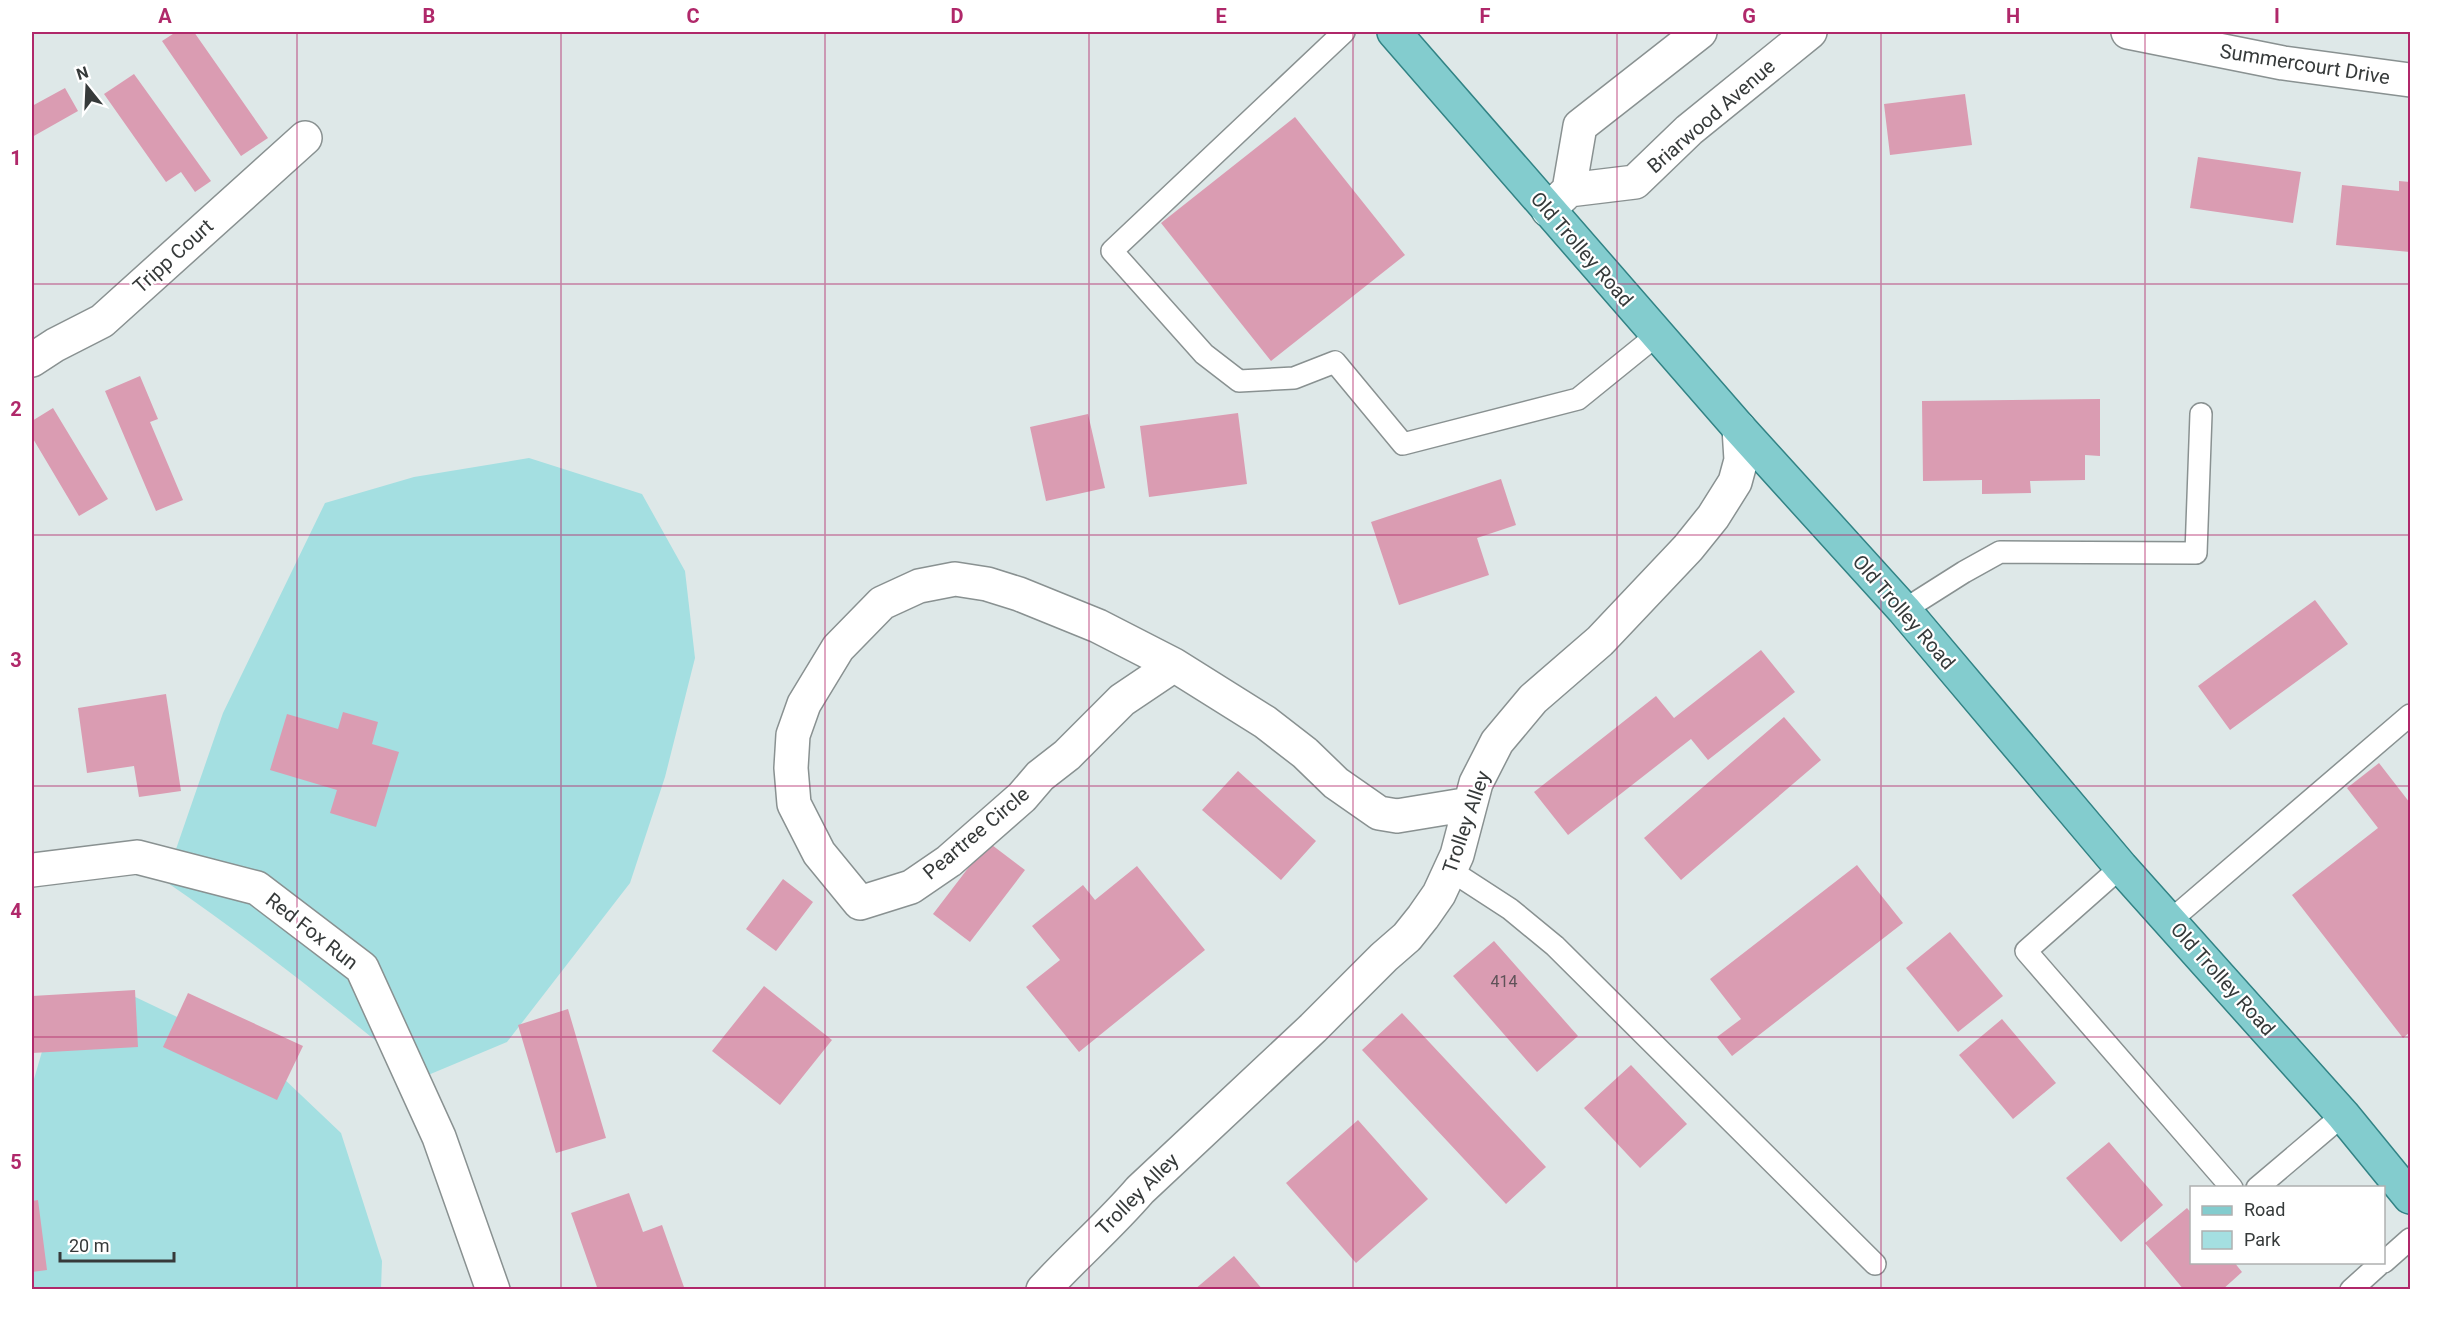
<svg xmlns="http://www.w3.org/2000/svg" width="2442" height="1321" viewBox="0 0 2442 1321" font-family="Roboto,sans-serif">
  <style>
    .green { fill: #a4dfe1 }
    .building { fill: #da9cb2 }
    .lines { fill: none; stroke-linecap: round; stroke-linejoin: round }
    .lane-casing { stroke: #899191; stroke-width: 24 }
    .street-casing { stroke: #899191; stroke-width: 36 }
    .primary-casing { stroke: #328385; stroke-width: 36 }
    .lane { stroke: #fff; stroke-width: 21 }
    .street { stroke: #fff; stroke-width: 33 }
    .primary { stroke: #83ccce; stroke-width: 33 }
    .grid { fill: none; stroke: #b0286a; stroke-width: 1.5; stroke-opacity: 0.55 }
    .labels { text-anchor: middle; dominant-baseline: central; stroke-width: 4.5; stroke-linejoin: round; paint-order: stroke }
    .number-label { font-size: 16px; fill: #5f5258 }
    .street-label { font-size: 20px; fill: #363a3a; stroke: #fff }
    .neatline { fill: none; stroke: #b0286a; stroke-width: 2 }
    .grid-label { font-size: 20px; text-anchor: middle; font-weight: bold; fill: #b0286a }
  </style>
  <rect width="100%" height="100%" fill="#dee8e8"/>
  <!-- green -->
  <path class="green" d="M529 458 642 494 685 571 695 658 665 777 630 883 507 1042 421 1078C338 1009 254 942 165 881L223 713 325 503 414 477Z
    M129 994 261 1057 341 1133 382 1261 381 1289 32 1290V1086L57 1000Z"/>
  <!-- building -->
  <path class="building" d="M176 32H194L268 138 241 156 162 41Z
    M134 74 211 181 195 192 181 172 166 182 104 94Z
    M65 88 78 111 32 137V106Z
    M1965 94 1972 145 1890 155 1884 104Z
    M1295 117 1405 255 1271 361 1161 223Z
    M2198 157 2301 172 2293 223 2190 208Z
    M2399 181 2410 182V252L2336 245 2342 185 2399 191Z
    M140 376 158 419 150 422 183 500 156 511 105 391Z
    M2100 399V456L2085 455V480L2030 481 2031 493 1982 494V480L1923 481 1922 401Z
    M53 408 108 499 79 516 32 437V421Z
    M1238 413 1247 484 1149 497 1140 426Z
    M1088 414 1105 488 1046 501 1030 427Z
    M1501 479 1516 525 1477 538 1489 575 1399 605 1371 522Z
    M2315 600 2348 644 2230 730 2198 686Z
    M1761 650 1795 692 1708 760 1691 739 1568 835 1534 792 1656 696 1674 718Z
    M166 694 181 791 139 797 134 766 87 773 78 708Z
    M343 712 378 722 372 744 399 752 376 827 330 813 337 790 270 770 287 714 338 729Z
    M1784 717 1821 760 1681 880 1644 838Z
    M2379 763 2410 803V1032L2403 1038 2292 895 2378 828 2347 788Z
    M1238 771 1316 841 1281 880 1202 810Z
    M988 842 1025 870 970 942 933 914Z
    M1857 865 1903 923 1732 1056 1717 1037 1741 1019 1710 979Z
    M1137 866 1205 950 1079 1052 1026 987 1060 960 1032 926 1083 885 1095 900Z
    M783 879 813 902 776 951 746 929Z
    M1950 932 2003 996 1958 1032 1906 968Z
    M1494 941 1578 1036 1537 1072 1453 976Z
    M764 986 832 1040 780 1105 712 1051Z
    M135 990 138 1047 32 1053V996Z
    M188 993 303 1046 277 1100 163 1047Z
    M568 1009 606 1138 556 1153 518 1025Z
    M1402 1013 1546 1167 1506 1204 1362 1050Z
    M2002 1019 2056 1083 2013 1119 1959 1055Z
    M1631 1065 1687 1124 1640 1168 1584 1108Z
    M1358 1120 1428 1199 1356 1263 1286 1183Z
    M2109 1142 2163 1205 2121 1242 2066 1178Z
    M629 1193 643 1232 662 1225 685 1290H598L571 1213Z
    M38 1200 47 1270 32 1272V1201Z
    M2187 1208 2192 1214V1262H2234L2242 1272 2222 1290H2184L2145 1243Z
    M1234 1256 1263 1290H1194Z"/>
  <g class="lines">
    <defs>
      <path id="lane" d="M1344 32 1112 251 1204 354 1239 381 1294 378 1335 362 1403 444 1578 399 1657 335
        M1904 610 1964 572 2000 552 2196 553 2201 414
        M2121 867 2026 951 2232 1188
        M1450 870 1510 909 1555 946 1875 1264
        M2171 920 2410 715
        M2257 1188 2343 1115
        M2384 1262 2410 1239
        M2351 1290 2382 1262"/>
      <path id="street" d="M2128 32 2283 63 2410 80
        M1569 190 1580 126 1700 32
        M1548 210 1569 190 1635 182 1689 130 1810 32
        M32 360 55 345 102 321 305 138
        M1174 665 1098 626 1019 594 987 584 955 579 919 586 882 603 838 648 804 704 793 735 791 768 794 804 819 853 860 903 911 887 949 861 1022 797 1040 776 1067 755 1122 700 1174 665 1265 722 1305 753 1336 783 1379 813 1397 816 1470 804
        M32 870 137 857 257 888 362 968 439 1137 493 1290
        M1043 1290C1075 1255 1110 1225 1140 1190L1313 1028 1384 957 1407 937 1423 917 1439 894 1457 855 1476 783 1497 742 1533 699 1600 641 1688 548 1713 517 1735 482 1741 460 1739 428"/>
      <path id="primary" d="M1394 32 1739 428 1904 610 2121 867 2343 1115 2410 1197"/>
    </defs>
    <!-- lane casing -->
    <use href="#lane" class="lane-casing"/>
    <!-- street casing -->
    <use href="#street" class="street-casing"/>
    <!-- primary casing -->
    <use href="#primary" class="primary-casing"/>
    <!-- lane -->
    <use href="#lane" class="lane"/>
    <!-- street -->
    <use href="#street" class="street"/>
    <!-- primary -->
    <use href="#primary" class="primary"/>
  </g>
  <!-- grid -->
  <path class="grid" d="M297 32V1290M561 32V1290M825 32V1290M1089 32V1290M1353 32V1290M1617 32V1290M1881 32V1290M2145 32V1290M32 284H2410M32 535H2410M32 786H2410M32 1037H2410"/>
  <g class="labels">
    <!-- number labels -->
    <g class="number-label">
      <text x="1504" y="981">414</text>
    </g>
    <!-- street labels -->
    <g class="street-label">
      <text transform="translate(2305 64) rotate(9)">Summercourt Drive</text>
      <text transform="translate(1711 116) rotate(-41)">Briarwood Avenue</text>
      <text transform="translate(1582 249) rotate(49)">Old Trolley Road</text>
      <text transform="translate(173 256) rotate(-42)">Tripp Court</text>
      <text transform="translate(1904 612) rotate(49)">Old Trolley Road</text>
      <text transform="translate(1466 822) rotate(-71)">Trolley Alley</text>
      <text transform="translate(976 833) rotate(-40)">Peartree Circle</text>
      <text transform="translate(312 931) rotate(38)">Red Fox Run</text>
      <text transform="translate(2223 979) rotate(48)">Old Trolley Road</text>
      <text transform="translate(1137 1194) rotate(-45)">Trolley Alley</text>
    </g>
  </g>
  <!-- border -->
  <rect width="2442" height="1321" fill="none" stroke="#ffffff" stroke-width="66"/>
  <!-- legend -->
  <rect x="2190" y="1186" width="195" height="78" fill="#ffffff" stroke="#afb0b0" stroke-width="1.5"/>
  <rect x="2202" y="1206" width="30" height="9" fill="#83ccce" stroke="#afb0b0" stroke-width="1.5"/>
  <text x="2244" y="1216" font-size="18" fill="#363a3a">Road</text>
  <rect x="2202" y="1231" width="30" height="18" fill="#a4dfe1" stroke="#afb0b0" stroke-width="1.5"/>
  <text x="2244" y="1246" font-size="18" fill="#363a3a">Park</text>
  <!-- north arrow -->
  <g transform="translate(87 87) rotate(342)" stroke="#ffffff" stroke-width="4.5" paint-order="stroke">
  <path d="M0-4.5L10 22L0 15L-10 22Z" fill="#363a3a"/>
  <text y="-9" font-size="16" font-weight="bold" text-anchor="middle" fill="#363a3a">N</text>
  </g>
  <!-- scale -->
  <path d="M60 1252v9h114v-9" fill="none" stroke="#363a3a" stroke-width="3"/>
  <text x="69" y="1252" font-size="18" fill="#363a3a" stroke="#ffffff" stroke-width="4.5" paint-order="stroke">20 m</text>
  <rect x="33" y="33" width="2376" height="1255" class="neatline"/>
  <g class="grid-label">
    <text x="165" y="23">A</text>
    <text x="429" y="23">B</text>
    <text x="693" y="23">C</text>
    <text x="957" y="23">D</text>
    <text x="1221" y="23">E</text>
    <text x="1485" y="23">F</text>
    <text x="1749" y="23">G</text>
    <text x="2013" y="23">H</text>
    <text x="2277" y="23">I</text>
    <text x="16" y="165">1</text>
    <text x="16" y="416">2</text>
    <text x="16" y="667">3</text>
    <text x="16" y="918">4</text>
    <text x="16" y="1169">5</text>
  </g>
</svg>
